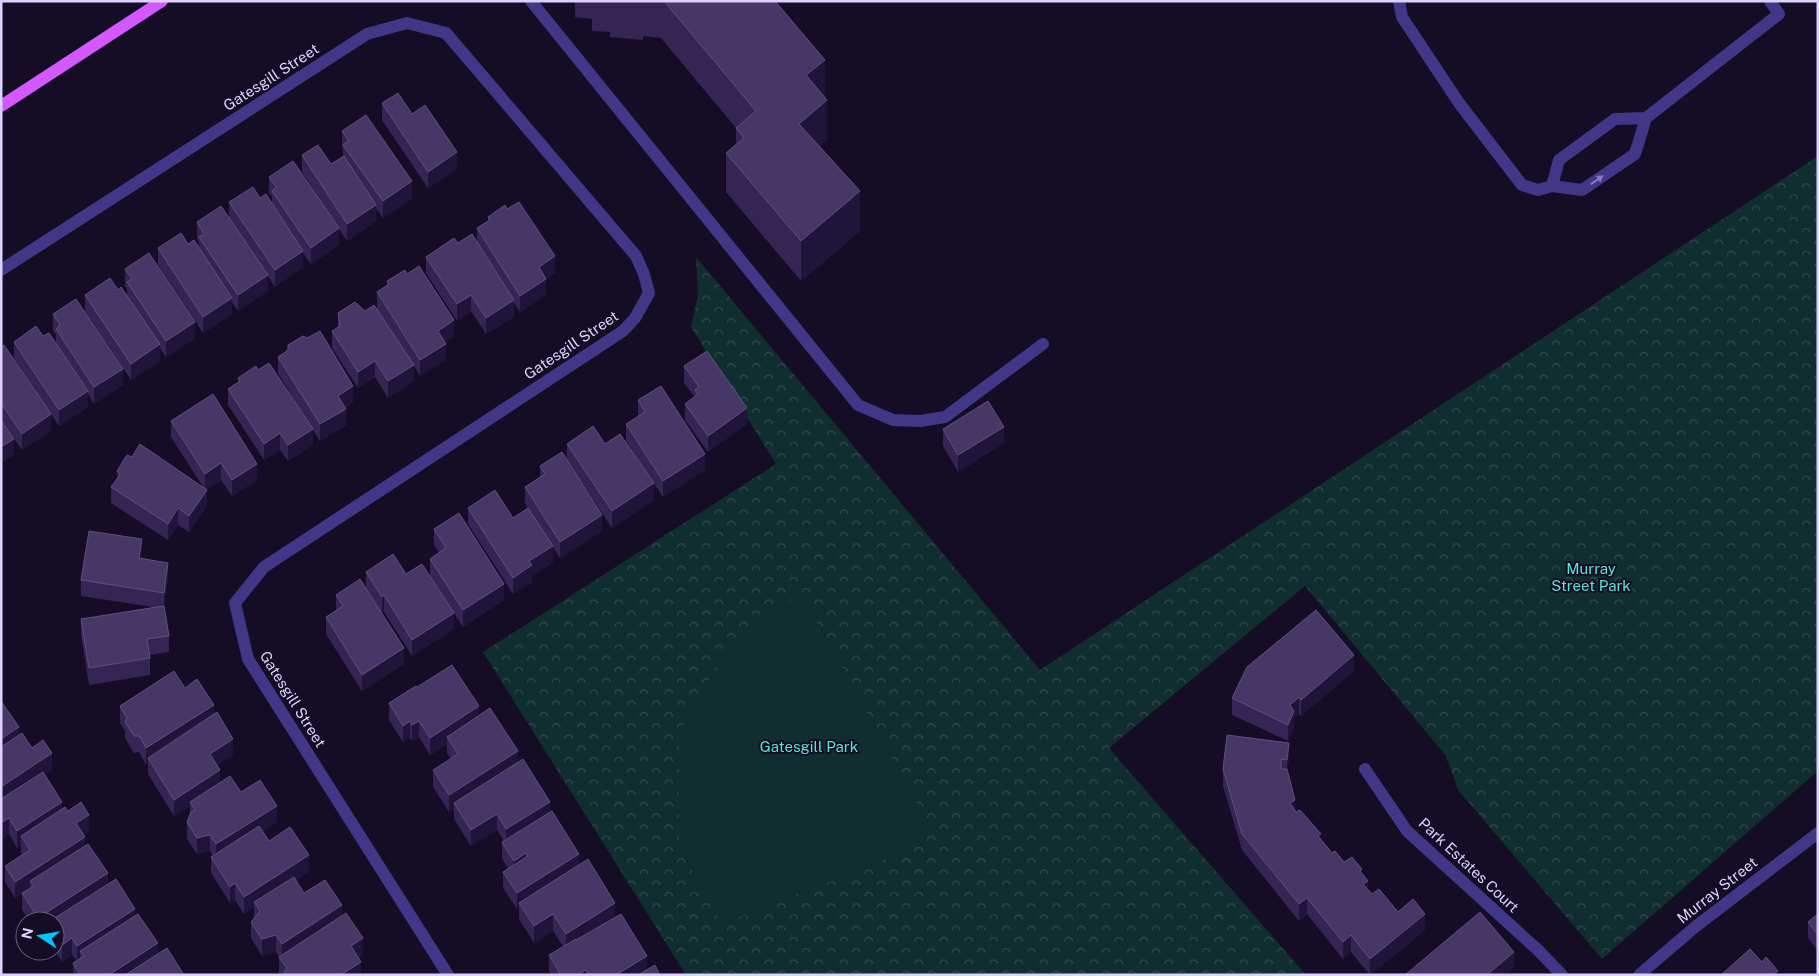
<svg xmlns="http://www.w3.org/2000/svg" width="1819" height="976" viewBox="0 0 1819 976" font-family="'Public Sans',sans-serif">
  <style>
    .park { fill: url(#park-crowns) }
    .garden { fill: #102d2f }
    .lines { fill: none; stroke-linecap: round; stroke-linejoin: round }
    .minor { stroke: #423687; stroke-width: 12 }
    .major { stroke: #d458ff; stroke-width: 12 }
    .wall { fill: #342554 }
    .shaded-wall { fill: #1f1439 }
    .building { fill: #463766; stroke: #5d507e }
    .oneway { fill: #877cbd }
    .labels { text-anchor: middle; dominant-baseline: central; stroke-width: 4; stroke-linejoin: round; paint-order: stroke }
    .street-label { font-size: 15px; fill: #dcd1ff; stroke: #140d25 }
    .park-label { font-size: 15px; fill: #57e6d3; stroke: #140d25 }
  </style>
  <defs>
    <pattern id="park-crowns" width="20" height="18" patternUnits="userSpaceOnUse" patternTransform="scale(1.25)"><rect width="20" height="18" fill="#102d2f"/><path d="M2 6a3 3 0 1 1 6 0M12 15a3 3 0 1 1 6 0" fill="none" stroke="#324a4e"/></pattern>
  </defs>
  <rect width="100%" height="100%" fill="#140d25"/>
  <!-- park -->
  <path class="park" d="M1818 156V771L1602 959 1458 790 1446 756 1305 586 1109 748 1306 975H686L483 652 776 464 691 327 698 295 696 257 1040 670Z"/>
  <!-- garden -->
  <path class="garden" d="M801 594 929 825 924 844 722 924 679 848V732L731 644Z"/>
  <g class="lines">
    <!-- minor -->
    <path class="minor" d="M531 1 858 405 893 420 920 421 945 417 1043 344
      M1399 1 1402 17 1459 103 1522 185 1538 190 1552 186 1582 190 1635 154 1646 118 1779 14 1770 1
      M1552 186 1559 160 1615 119 1646 118
      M1 270 367 34 407 23 446 33 636 256 644 274 649 293 635 318 623 331 264 567 235 603 248 659 448 975
      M1365 769 1407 831 1538 950 1562 975
      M1639 975 1695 927 1818 833"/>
    <!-- major -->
    <path class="major" d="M1 106 162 1"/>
  </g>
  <!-- wall -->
  <path class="wall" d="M575 1H775L825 98 827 140 819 146 860 231 801 281 726 192V153L736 144V128L661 38 643 36V40L610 37V32L592 31V19L575 17Z
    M382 103 412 114 457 169 428 188 382 120Z
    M342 131 412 198 383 218 376 208V221L347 241 339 229V245L311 264 303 253V267L275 287 268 276V291L238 311 232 302V314L203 333 158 265V248L188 244 199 248V242L197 239V222L229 218V202L260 198 272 204V197L269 193V177L338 227 302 172V155L331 164 343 156V149L342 148Z
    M507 209 555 273 546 279V295L520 312 514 303V317L486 334 471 311 457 321 426 273V257L458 243H477V228L488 221V217Z
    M125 269 195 338 166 357 160 348V361L131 380 85 311V295L118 290 127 296V289L125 286Z
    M407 274 454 336 445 342 446 360 420 376 414 366V381L388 398 375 377 358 388 332 348V331L338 327V313L365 311 377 309V292L387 286V281Z
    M53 314 123 385 94 404 88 394V407L59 426 51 414V431L22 450 1 419V347L47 409 14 358V342L43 336 56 343V334L53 331Z
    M288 345 353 402 345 408 346 425 320 441 313 430V445L288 461 280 450 264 460 228 405V389L238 382V378L258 370 301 411 278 373V357L288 350Z
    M684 366 747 424 708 452 685 420V404L695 397 684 383Z
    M638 400 705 470 663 497 626 441V424L638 417Z
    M171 421 257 480 232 496 221 480 206 490 207 506 189 532 178 525 168 540 111 503V487L117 479V471L203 487 171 437Z
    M943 429 1004 443 958 472 943 446Z
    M567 444H605L654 500 612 528 581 481 602 531 560 558 553 547V562L532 576V582L513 594 468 524V508L513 518 528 508 525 503V487L540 477V466L567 459Z
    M434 529 504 600 463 627 454 613V629L412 656 384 612 382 613 366 588V572L430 575V559L439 553 434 545Z
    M142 555 141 558 168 579 164 607 169 636V652L150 655V675L89 685 81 635V619L153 607 81 596V580Z
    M336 595 404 664 362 691 326 634V617L336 611Z
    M1354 671 1301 716 1299 714 1294 718V727L1288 741 1232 715V698Z
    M417 687 479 716 518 762 550 812 579 865 615 917 647 970 660 975H551L549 971V955L563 946 553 931 534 943 519 919V908L517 909 503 888V872L508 868 502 859V842L504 841 497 830 471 846 454 819V809L449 812 433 787V770L451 759 447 753V744L430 755 419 737 412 741 410 738 403 742 389 720V703Z
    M185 688 214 715 233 755 217 765 220 782 241 792 277 822 263 831 269 841 309 872 296 880 304 893 342 915 363 954 358 958 361 975H280L279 973V957L276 952 262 956 251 938V922L254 918V907L244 914 235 900 230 903 211 873V857L213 856 210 851 197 854 187 839V822L190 816V806L174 816 148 774V764L146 765 139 752 134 753 125 738V731L120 723V706Z
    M19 735 32 748 52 770 44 775 62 809 68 811 89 831 83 835 85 846 108 884 135 916 158 954 184 975H73V963L77 961 72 955 62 962 55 951V921H30L22 910V894L15 898 5 882V866L22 854 21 852V845L17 848 9 834 1 839Z
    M1227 735 1289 759 1287 771 1295 810 1296 812 1321 839 1332 853 1344 862 1362 874 1368 890 1372 894 1425 930 1370 975 1351 952 1343 959 1307 914 1299 921 1242 850 1223 786V769Z
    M1818 914V951L1808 938V922Z"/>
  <!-- shaded-wall -->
  <path class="shaded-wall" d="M825 60V100L806 75Z
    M827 100V140L799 164V124Z
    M457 152V169L428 188V172Z
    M412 181V198L383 218V201Z
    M860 191V231L801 281V241Z
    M376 205V221L347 241V224Z
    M339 228V245L311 264V248Z
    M303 251V267L275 287V270Z
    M555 256V273L546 279V295L520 312V296L539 267Z
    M268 275V291L238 311V295Z
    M471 295V311L457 321V304Z
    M232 298V314L203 333V317Z
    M514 300V317L486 334V318Z
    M454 320V336L438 347V331Z
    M195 322V338L166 357V341Z
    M160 344V361L131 380V364Z
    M446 344V360L420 376V360Z
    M375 361V377L358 388V372Z
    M414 365V381L388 398V381Z
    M123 369V385L94 404V387Z
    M353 386V402L338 412V396Z
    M88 391V407L59 426V410Z
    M747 408V424L708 452V436Z
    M346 409V425L320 441V424Z
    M51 414V431L22 450V434Z
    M1004 427V443L958 472V455Z
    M313 429V445L288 461V445Z
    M280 433V450L264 460V444Z
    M14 439V455L1 463V447Z
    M705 454V470L663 497V481Z
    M221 463V480L205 491V474Z
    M257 464V480L232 496V480Z
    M654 483V500L612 528V511Z
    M207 490V506L189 532V516Z
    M178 508V525L168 540V524Z
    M602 515V531L560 558V542Z
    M142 539V555L139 574V558Z
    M553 546V562L532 576V582L513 594V578L529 561Z
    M168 563V579L164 609V593Z
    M504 584V600L463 627V610Z
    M384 595V612L382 613V597Z
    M454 613V629L412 656V640Z
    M404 648V664L362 691V675Z
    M1354 655V671L1301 716V700Z
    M1299 697V714L1294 718V727L1288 741V725L1290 705Z
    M214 705V722L148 758V764L146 765V748Z
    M479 706V723L447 737V744L430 755V738Z
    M410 721V738L403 742V726Z
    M419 721V737L412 741V725Z
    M19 727V744L1 755V739Z
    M233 739V755L210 770V754Z
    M1289 743V759L1287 776V760Z
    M518 751V767L454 803V809L449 812V795Z
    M52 753V770L1 804V787Z
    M220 770V787L190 802V806L174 816V800Z
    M1295 800V816L1290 803Z
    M62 802V819L21 836V845L17 848V831Z
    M550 802V818L506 846V829Z
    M277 806V822L216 861V844Z
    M497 814V830L471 846V830Z
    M89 815V831L76 840V823Z
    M9 818V834L1 839V823Z
    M210 835V851L197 854V838Z
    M85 837V853L30 881V888L15 898V882Z
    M526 853V869L514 877V861Z
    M579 854V870L519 903V908L517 909V893Z
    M309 855V872L256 906 254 902V907L244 914V897Z
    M108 873V890L55 921H38V918Z
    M1368 881V897L1363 884Z
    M235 883V900L230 903V887Z
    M1307 898V914L1299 921V904Z
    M615 903V919L566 951V934Z
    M342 905V922L282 961V944Z
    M135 909V925L84 956 80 951V960L77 962V946Z
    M553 914V931L534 943V926Z
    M1425 914V930L1370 975V959Z
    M276 935V952L262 956V939Z
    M1351 935V952L1343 959V942Z
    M72 938V955L62 962V945Z
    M363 938V954L351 962V946Z
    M158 943V960L135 975H109Z
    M1514 952V968L1506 975H1487Z
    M647 956V972L643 975H616Z
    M361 962V975H341Z
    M586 970V975H577Z"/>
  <!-- building -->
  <path class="building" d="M664 1H775L825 60 806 75 827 100 799 124 860 191 801 241 726 153 744 138 736 128 756 111Z
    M398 93 412 114 425 105 457 152 428 172 382 103Z
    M366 115 412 181 383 201 343 145 349 141 342 131Z
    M318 145 331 164 344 156 376 205 347 224 302 155Z
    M293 161 339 228 311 248 272 191 276 187 269 177Z
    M253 187 260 198 266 194 303 251 275 270 229 202Z
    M519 202 555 256 539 267 546 279 520 296 477 228 490 220 488 217 505 205 507 209Z
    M221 206 268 275 238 295 199 237 204 234 197 222Z
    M181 233 188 244 194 240 232 298 203 317 158 248Z
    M472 234 514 300 486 318 471 295 457 304 426 257 454 238 458 243Z
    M149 253 195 322 166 341 127 282 132 279 125 269Z
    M419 266 454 320 438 331 446 344 420 360 377 292 389 284 387 281 405 270 407 274Z
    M110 278 118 290 121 287 160 344 131 364 85 295Z
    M76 299 123 369 94 387 56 329 60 325 53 314Z
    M355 302 365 311 374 305 414 365 388 381 375 361 358 372 332 331 340 326 338 313Z
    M36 326 43 336 49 333 88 391 59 410 14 342Z
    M320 331 353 386 338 396 346 409 320 424 278 357 288 350V345L303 336 307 338Z
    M4 345 51 414 22 434 1 403V378L3 376 1 373V347Z
    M707 351 747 408 708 436 685 404 698 394 695 390 699 387 684 366Z
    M269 363 313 429 288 445 280 433 264 444 228 389 240 381 238 378 256 366 258 370Z
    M661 386 705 454 663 481 626 424 645 412 638 400Z
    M213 394 257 464 232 480 221 463 205 474 171 421Z
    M988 401 1004 427 958 455 943 429Z
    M1 420 14 439 1 447Z
    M593 426 605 444 620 434 654 483 612 511 567 444Z
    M140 444 207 490 189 516 178 508 168 524 111 487 120 475 117 471 127 455 132 457Z
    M562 452 602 515 560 542 525 487 545 474 540 466Z
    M495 490 513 518 528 508 553 546 529 561 532 565 513 578 468 508Z
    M459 513 504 584 463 610 430 559 446 548 434 529Z
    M89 531 142 539 139 558 168 563 164 593 81 580Z
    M393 554 406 574 422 564 454 613 412 640 384 595 382 597 366 572Z
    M360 579 404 648 362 675 326 617 343 606 336 595Z
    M164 606 169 636 147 639 150 658 89 668 81 619Z
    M1316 610 1354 655 1301 700 1299 697 1290 705 1294 711 1288 725 1232 698 1247 667Z
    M452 665 479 706 430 738 419 721 412 725 410 721 403 726 389 703 416 686 417 687Z
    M174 671 185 688 197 679 214 705 146 748 139 736H134L125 722 127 718 120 706Z
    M1 701 19 727 1 739Z
    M490 708 518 751 449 795 433 770 458 754 447 737Z
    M217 712 233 739 210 754 220 770 174 800 148 758Z
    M22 733 32 748 43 740 52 753 1 787V747Z
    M1227 735 1289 743 1287 760 1281 759V769H1287L1295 800 1290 803 1296 812 1300 810 1321 834 1318 836 1332 853 1335 851 1344 862 1352 857 1362 869 1360 871 1368 881 1363 884 1372 894 1379 889 1398 912 1413 899 1425 914 1370 959 1351 935 1343 942 1307 898 1299 904 1242 834 1223 769Z
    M523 759 550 802 506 829 497 814 471 830 454 803Z
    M43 772 62 802 17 831 9 818 1 823V799Z
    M230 776 241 792 260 780 277 806 216 844 210 835 197 838 187 822 191 812 195 810 190 802Z
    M81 802 89 815 76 823 85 837 15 882 5 866 30 850 21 836 65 807 68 811Z
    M552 811 579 854 517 893 503 872 528 856 526 853 514 861 502 842Z
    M259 826 269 841 290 827 309 855 244 897 235 883 230 887 211 857Z
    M88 844 108 873 38 918 22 893 34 886 30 881Z
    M588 859 615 903 566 934 553 914 534 926 519 903Z
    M294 877 304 893 325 880 342 905 282 944 276 935 262 939 251 922 260 911 254 902Z
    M116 879 135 909 77 946 72 938 62 945 55 935V921H50Z
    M1480 912 1514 952 1487 975H1405Z
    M346 913 363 938 351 946 361 962 341 975H286L284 972 287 968 279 957Z
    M138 914 158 943 109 975H80L73 963 84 956 80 951Z
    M621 914 647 956 616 975H589L586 970 577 975H561L549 955 576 939V940Z
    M1818 914V935L1808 922Z
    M167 948 184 975H125Z
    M1750 949 1762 962 1766 957 1778 971 1773 975H1721Z
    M655 965 660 975H638Z"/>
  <!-- one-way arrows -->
  <defs><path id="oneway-solid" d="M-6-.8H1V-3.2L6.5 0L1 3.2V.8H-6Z" transform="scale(1.25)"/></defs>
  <use class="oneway" href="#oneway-solid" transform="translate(1597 180) rotate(-35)"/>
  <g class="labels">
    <!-- street labels -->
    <g class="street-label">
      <text transform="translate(271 77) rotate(-33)">Gatesgill Street</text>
      <text transform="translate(571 345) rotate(-34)">Gatesgill Street</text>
      <text transform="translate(293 699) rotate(58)">Gatesgill Street</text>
      <text transform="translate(1469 865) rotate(43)">Park Estates Court</text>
      <text transform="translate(1717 890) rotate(-38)">Murray Street</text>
    </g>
    <!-- park labels -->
    <g class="park-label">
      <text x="1591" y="568">Murray<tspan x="1591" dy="17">Street Park</tspan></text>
      <text x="809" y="746">Gatesgill Park</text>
    </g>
  </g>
  <!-- border -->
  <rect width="1819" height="976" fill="none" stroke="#dcd1ff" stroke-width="5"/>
  <!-- north arrow -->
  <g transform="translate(40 936) rotate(282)"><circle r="24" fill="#140d25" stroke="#645b7c"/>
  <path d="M0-4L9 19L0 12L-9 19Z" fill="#00c5fc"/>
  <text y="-8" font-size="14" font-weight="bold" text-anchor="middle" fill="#dcd1ff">N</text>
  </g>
</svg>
